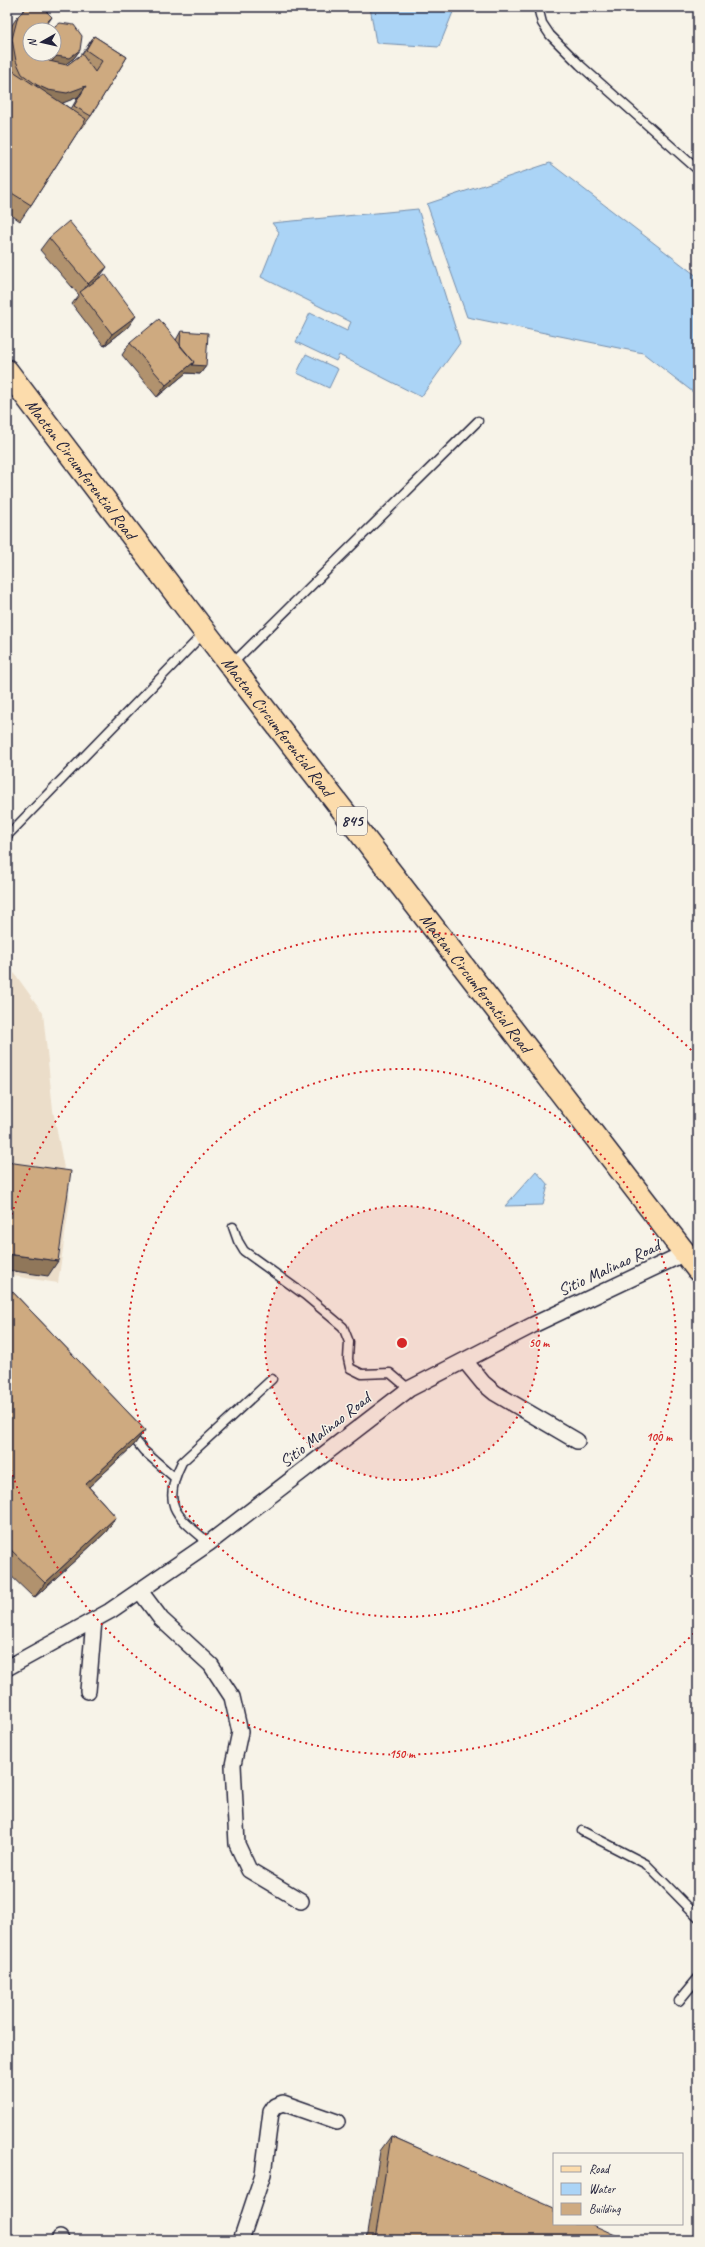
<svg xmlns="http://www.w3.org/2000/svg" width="705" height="2247" viewBox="0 0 705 2247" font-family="Caveat,sans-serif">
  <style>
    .built { fill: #ebddc9 }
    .water { fill: #abd4f6; stroke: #748dab }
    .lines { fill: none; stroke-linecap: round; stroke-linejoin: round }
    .service-casing { stroke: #22223b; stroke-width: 11 }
    .minor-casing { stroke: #22223b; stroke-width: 18 }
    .primary-casing { stroke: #22223b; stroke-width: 25 }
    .service { stroke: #f7f3e8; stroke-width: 8 }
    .minor { stroke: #f7f3e8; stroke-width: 15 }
    .primary { stroke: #fcdcac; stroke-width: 22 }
    .wall { fill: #b1926e; stroke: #22223b; fill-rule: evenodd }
    .shaded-wall { fill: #90775a; stroke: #22223b }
    .building { fill: #ceaa80; stroke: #22223b }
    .ring { fill: none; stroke: #d62828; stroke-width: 2; stroke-dasharray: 2 4 }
    .labels { text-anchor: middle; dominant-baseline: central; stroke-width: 3; stroke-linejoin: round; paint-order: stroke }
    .shield { fill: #f7f3e8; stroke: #62616f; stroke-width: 1 }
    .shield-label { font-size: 16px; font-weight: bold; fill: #22223b }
    .street-label { font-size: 17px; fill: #22223b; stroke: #f7f3e8 }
    .centre { fill: #d62828; stroke: #f7f3e8; stroke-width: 2 }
    .ring-label { font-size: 12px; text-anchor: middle; font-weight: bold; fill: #d62828; stroke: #f7f3e8; stroke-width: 3; stroke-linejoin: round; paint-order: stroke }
  </style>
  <rect width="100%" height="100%" fill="#f7f3e8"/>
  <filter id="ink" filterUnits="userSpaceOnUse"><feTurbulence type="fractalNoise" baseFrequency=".025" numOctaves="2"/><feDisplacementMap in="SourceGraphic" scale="8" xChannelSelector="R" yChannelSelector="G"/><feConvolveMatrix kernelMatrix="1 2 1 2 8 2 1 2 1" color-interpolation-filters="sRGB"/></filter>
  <g filter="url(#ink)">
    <!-- built -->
    <path class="built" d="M7 968 15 974 43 1013 53 1110 70 1200 58 1283 7 1275Z"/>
    <!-- water -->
    <path class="water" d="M370 7H455L439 47 376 43Z
      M550 163 698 277V396L643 353 467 317 427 204Z
      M418 209 460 343 421 397 339 355 336 361 296 342 310 313 347 331 351 322 261 277 279 232 272 223Z
      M306 354 338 369 329 388 297 373Z
      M536 1171 548 1185 543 1205 505 1206Z"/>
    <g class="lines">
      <defs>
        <path id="service" d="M538 7 542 23 550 35 580 65 698 170
          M231 665 478 421
          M7 836 205 632
          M233 1227 238 1241 244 1251 305 1295 343 1327 349 1342 348 1359 350 1368 362 1374 390 1373 409 1389
          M131 1435 144 1451 174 1477
          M209 1543C177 1516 160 1506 182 1462L272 1379
          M582 1831 646 1864 698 1917
          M679 2001 698 1978"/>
        <path id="minor" d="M465 1361 483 1383 495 1393 577 1441
          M140 1591 161 1619 211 1665 232 1697 240 1732 233 1765 237 1844 249 1870 301 1901
          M7 1668 110 1611 209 1543 409 1389 533 1325 685 1253
          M88 1691 94 1620
          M60 2238 61 2240
          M241 2240 263 2174 271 2112 275 2106 283 2103 337 2122"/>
        <g id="primary">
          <path id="s1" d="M7 371 205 632 698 1270"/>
        </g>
      </defs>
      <!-- service casing -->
      <use href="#service" class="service-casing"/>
      <!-- minor casing -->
      <use href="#minor" class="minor-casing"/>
      <!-- primary casing -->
      <use href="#primary" class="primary-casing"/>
      <!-- service -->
      <use href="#service" class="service"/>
      <!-- minor -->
      <use href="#minor" class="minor"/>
      <!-- primary -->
      <use href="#primary" class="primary"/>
    </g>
    <!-- wall -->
    <path class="wall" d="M18 16 44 29 30 30V54H54L80 50 74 58 65 64 67 65 82 54 94 36 127 57 91 116 82 128 81 127 31 205 20 221 7 212V40L10 28ZM78 97 71 109 62 103Z
      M49 238 100 278 128 327 104 346 72 304 79 295 40 250Z
      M181 331 206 366 200 374 186 373 157 397 122 355 130 343 176 340Z
      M7 1286 145 1430 134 1445 89 1487 116 1517 106 1532 34 1598 7 1572Z
      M391 2136 624 2240H366L380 2151Z"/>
    <!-- shaded-wall -->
    <path class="shaded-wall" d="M52 17 44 29 43 30H40Z
      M80 50 74 58 63 66 50 64 56 56Z
      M37 85 86 86 78 97 58 105 28 97Z
      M107 267 99 278 81 293 88 284Z
      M136 316 128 327 104 346 112 334Z
      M194 362 206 366 200 374 186 373 157 397 166 385Z
      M7 1254 58 1261 48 1276 7 1270Z
      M145 1430 134 1445 76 1499 86 1484Z
      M116 1517 106 1532 34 1598 45 1583Z"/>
    <!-- building -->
    <path class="building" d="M27 7H42L52 17 41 28V30H30V54H44L49 61 67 65 82 54 95 72 102 61 86 50 94 36 127 57 91 116 74 106 86 86 67 93 48 90 37 85 22 74 16 61 12 39 18 16Z
      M60 23 74 25 82 36 80 50 69 58 56 56 54 54V30H51Z
      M7 67 86 119 31 205 7 190Z
      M69 221 107 267 88 284 49 238Z
      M105 274 136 316 112 334 80 292Z
      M159 319 194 362 166 385 130 343Z
      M181 331 208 333 206 366 192 365 194 362 180 346Z
      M7 1162 71 1171 58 1261 7 1254Z
      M7 1286 145 1430 86 1484 116 1517 45 1583 7 1546Z
      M391 2136 554 2208V2224H591L624 2239V2240H375Z"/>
  </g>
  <!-- distance rings -->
  <circle cx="402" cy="1343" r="137" fill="#d62828" fill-opacity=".12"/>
  <g class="ring">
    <circle cx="402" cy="1343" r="137"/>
    <circle cx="402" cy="1343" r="274"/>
    <path d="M698 1629A411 411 0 0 1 8 1460M8 1226A411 411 0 0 1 698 1057"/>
  </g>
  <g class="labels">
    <!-- shield labels -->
    <rect class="shield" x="337" y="807" width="30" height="28" rx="3"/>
    <g class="shield-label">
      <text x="352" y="821">845</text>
    </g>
    <!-- street labels -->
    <g class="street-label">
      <text stroke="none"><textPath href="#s1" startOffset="123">Mactan Circumferential Road</textPath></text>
      <text stroke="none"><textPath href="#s1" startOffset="447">Mactan Circumferential Road</textPath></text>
      <text stroke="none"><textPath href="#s1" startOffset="771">Mactan Circumferential Road</textPath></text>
      <text transform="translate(609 1268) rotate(-25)">Sitio Malinao Road</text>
      <text transform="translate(325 1430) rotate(-38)">Sitio Malinao Road</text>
    </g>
  </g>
  <circle cx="402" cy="1343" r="6" class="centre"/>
  <g class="ring-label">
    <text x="539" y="1347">50 m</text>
    <text x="659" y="1441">100 m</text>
    <text x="402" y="1758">150 m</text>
  </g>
  <!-- margin -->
  <rect width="705" height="2247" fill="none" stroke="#f7f3e8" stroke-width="24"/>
  <rect x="12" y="12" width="681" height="2223" fill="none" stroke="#22223b" stroke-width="1.5" filter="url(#ink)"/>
  <!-- legend -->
  <rect x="553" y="2153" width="130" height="72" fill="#f7f3e8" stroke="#a29fa3"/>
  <rect x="561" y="2166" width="20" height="6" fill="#fcdcac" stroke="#a29fa3"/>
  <text x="589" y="2173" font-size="12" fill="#22223b">Road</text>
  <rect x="561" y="2183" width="20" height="12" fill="#abd4f6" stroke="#a29fa3"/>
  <text x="589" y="2193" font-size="12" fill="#22223b">Water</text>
  <rect x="561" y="2203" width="20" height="12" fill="#ceaa80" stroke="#a29fa3"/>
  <text x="589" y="2213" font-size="12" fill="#22223b">Building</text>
  <!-- north arrow -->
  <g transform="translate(42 42) rotate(262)"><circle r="19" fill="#f7f3e8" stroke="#a29fa3"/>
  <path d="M0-3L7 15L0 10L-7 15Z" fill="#22223b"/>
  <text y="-6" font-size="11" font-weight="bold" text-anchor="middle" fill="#22223b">N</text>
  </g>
</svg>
